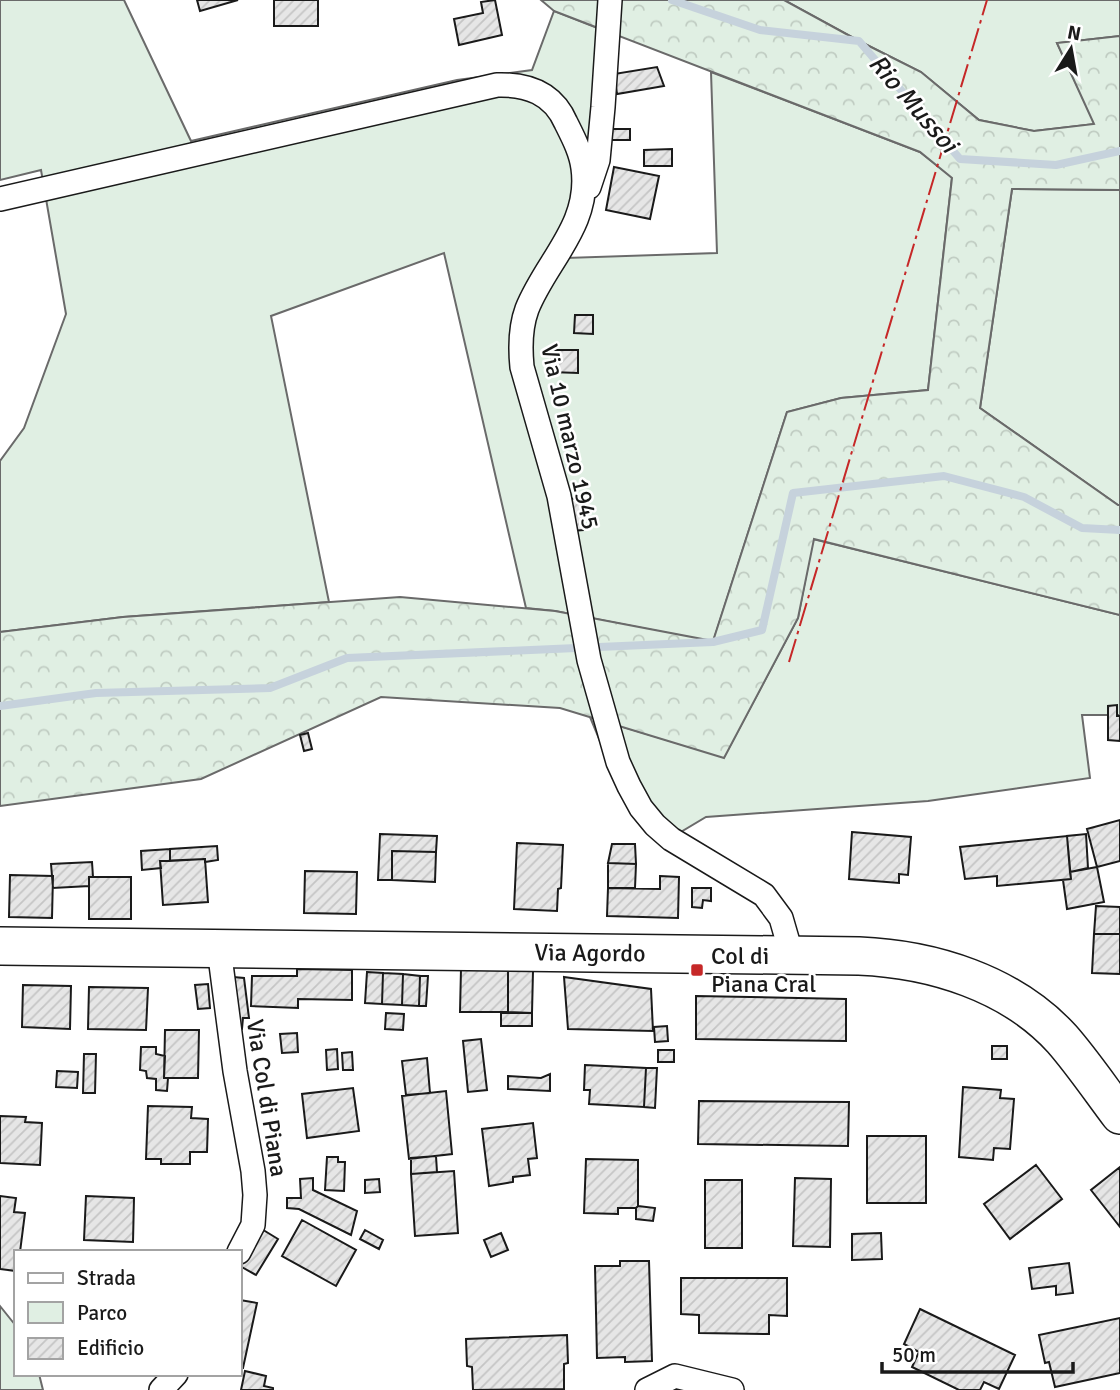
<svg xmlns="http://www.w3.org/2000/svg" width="1120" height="1390" viewBox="0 0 1120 1390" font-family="Signika,sans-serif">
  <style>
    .green { fill: #e0efe3; stroke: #6a6a6a; stroke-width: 2 }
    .forest { fill: url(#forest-crowns); stroke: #6a6a6a; stroke-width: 2 }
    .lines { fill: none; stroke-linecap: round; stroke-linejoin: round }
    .stream { stroke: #c6d2dc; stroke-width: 8 }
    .building { fill: url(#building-hatch); stroke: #1a1a1a; stroke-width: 2 }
    .street-casing { stroke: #1a1a1a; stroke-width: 26 }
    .primary-casing { stroke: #1a1a1a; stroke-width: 40 }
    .street { stroke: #fff; stroke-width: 23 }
    .primary { stroke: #fff; stroke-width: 37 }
    .power { stroke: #c62828; stroke-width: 2; stroke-dasharray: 24 5 3.5 5; stroke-linecap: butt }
    .poi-dot { fill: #c62828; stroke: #fff; stroke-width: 2.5 }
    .labels { text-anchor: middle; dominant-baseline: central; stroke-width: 5; stroke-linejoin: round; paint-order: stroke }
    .street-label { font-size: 24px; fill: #1a1a1a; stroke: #fff }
    .poi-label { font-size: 24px; fill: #1a1a1a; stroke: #fff; text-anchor: start }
    .water-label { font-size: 26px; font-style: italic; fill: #1a1a1a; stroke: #fff }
  </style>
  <defs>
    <pattern id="forest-crowns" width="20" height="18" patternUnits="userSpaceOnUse" patternTransform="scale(1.75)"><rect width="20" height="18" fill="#e0efe3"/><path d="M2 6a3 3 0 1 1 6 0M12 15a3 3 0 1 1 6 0" fill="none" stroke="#c0ccc2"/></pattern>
    <pattern id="building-hatch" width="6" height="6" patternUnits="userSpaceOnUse" patternTransform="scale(1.75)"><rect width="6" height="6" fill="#e6e6e6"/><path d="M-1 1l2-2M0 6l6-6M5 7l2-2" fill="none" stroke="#c5c5c5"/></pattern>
  </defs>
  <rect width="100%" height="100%" fill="#fff"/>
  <!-- green -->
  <path class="green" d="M0 0H124L191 141 457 80 532 70 554 11 613 34 566 258 717 253 711 72 920 152 952 177 928 390 841 398 787 412 713 642 555 611 526 608 444 253 271 316 329 602 123 617 0 632V461L24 428 66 314 41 170 0 180Z
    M784 0H1120V36L1057 43 1095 124 1034 131 979 120 921 72 859 41Z
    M1012 189 1120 190V505H1118L980 408Z
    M813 539 1120 615V715H1082L1090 778 928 801 706 817 664 842 622 794 590 717 724 757 798 618Z
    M0 1306 16 1326V1374H39L43 1390H0Z"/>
  <!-- forest -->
  <path class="forest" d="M541 0H784L859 41 921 72 979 120 1034 131 1094 124 1057 43 1120 36V190L1012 189 980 408 1118 505H1120V615L814 539 798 618 724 758 560 708 381 697 201 779 0 806V632L123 617 400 597 555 611 713 641 787 412 841 398 928 390 952 178 920 152 554 11Z"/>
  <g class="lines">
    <!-- stream -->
    <path class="stream" d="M672 0 760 30 859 41 960 159 1056 165 1120 151
      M0 706 96 693 270 688 347 658 713 642 762 630 793 493 944 476 1024 497 1082 528 1120 530"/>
  </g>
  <!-- building -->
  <path class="building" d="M197 0H238L200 11Z
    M274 0H318V26H274Z
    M495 0 502 35 459 45 454 19 483 13 481 2Z
    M657 67 664 86 617 94 614 74Z
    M607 129H630V140H607Z
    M672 149V166H644V150Z
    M614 167 659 176 650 219 606 210Z
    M575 315H593V334L574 333Z
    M552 350H578V373L551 372Z
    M580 498 583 530 572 531 570 499Z
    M1117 705V716H1120V741L1108 740V706Z
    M308 733 312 749 304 751 300 735Z
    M1120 820V861L1097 867 1087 829Z
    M852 832 911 837 908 875 899 874V883L849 879Z
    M380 834 437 836 436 852 392 851V880H378Z
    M1086 834 1088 868 1070 872 1067 836Z
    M1067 836 1071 879 997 886V876L965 879 960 847Z
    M517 843 563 845 561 888 558 889 557 911 514 909Z
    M612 844H635L636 864 608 863Z
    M217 846 218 860 205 862V859L170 861V849Z
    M170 849V861H160L161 868 142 870 141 851Z
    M392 851 436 852 435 882 392 880Z
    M205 859 208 902 163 905 160 861Z
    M92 862 93 877H89V886L53 888 51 864Z
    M608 863 636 864 635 888H608Z
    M1097 867 1104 902 1067 909 1063 880 1071 879 1070 872Z
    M305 871 357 872 356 914 304 913Z
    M10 875 53 876 52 918 9 917Z
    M660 876 679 877 678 918 607 916 608 888 660 889Z
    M89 877H131V919H89Z
    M692 888H711V901L703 900 702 908 692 907Z
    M1096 906 1120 907V934H1094Z
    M1094 934H1120V974L1092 973Z
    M297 969 352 970V1000L298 999V1008L251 1006 252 976H297Z
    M461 969 508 970V1012H460Z
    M508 970 533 971 532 1013 508 1012Z
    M367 972 383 973 382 1004 365 1003Z
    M383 973 403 974 402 1005 382 1004Z
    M403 974 420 976 419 1006 402 1005Z
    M420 976H428L426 1006H419Z
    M233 977 244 978 249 1018H243L242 1029 236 1030Z
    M564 977 651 989 653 1031 568 1029Z
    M208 984 210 1008 198 1009 195 985Z
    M23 985 71 986 70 1029 22 1027Z
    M89 987 148 988 146 1030 88 1029Z
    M696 996 846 999V1041L696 1039Z
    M386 1013 404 1014 403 1030 385 1029Z
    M501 1013H532V1026H501Z
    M667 1026 668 1041 655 1042 654 1027Z
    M165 1030H199L198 1078H164Z
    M297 1033 298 1052 282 1053 280 1034Z
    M481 1039 487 1090 468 1092 463 1041Z
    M992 1046H1007V1059H992Z
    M141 1047H156V1054L165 1056 164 1078H168L167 1091 156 1090V1079L147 1078 146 1071 140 1070Z
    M337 1049 338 1069 327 1070 326 1050Z
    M658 1050H674V1062H658Z
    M352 1052 353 1070H343L342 1053Z
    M84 1054H96L95 1093H83Z
    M427 1058 430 1093 406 1095 402 1061Z
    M585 1065 646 1068 644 1107 589 1104 590 1090H584Z
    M646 1068H657L655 1108 644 1107Z
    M57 1071 78 1072 77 1088 56 1087Z
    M550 1074V1091L508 1089V1076L541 1078Z
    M963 1087 1001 1090 1000 1098 1014 1099 1010 1149 994 1148 993 1160 959 1157Z
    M353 1088 359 1131 307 1138 302 1094Z
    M446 1091 452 1154 409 1159 402 1096Z
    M699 1101 849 1102 848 1146 698 1144Z
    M148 1106 192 1107 191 1118 208 1119 207 1152H190V1164H161V1159H146Z
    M0 1116 26 1117 25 1122 42 1123 40 1165 0 1163Z
    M533 1123 537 1158 528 1159 530 1175 513 1177V1182L489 1186 482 1129Z
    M867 1136H926V1203H867Z
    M436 1156 437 1172 411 1174V1158Z
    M327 1157H338V1162H345L344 1191 325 1190Z
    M586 1159 638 1160V1206L636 1208H618V1214L584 1213Z
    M1036 1165 1062 1199 1010 1239 984 1204Z
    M1120 1167V1227L1091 1190Z
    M454 1171 458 1233 415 1236 411 1174Z
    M313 1178V1190L357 1211 351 1235 299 1209 287 1208V1198H301L300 1179Z
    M795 1178 831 1179 830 1247 793 1246Z
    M379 1179 380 1192 365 1193V1180Z
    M705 1180H742V1248H705Z
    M0 1196 16 1198 14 1212 25 1213 20 1252H16V1271L0 1269Z
    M86 1196 134 1198 133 1242 84 1240Z
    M638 1206 655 1208 653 1221 636 1219V1208Z
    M302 1220 356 1250 336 1286 282 1256Z
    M260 1228 278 1239 256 1275 240 1266V1262Z
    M365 1230 383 1240 379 1249 360 1239Z
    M501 1233 508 1250 491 1257 484 1240Z
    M881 1233 882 1259 852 1260V1234Z
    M620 1261H649L652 1361 625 1362V1357L597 1358 595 1266H620Z
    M1069 1263 1073 1293 1056 1295V1286L1032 1289 1029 1268Z
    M681 1278H787V1316L769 1315V1334L699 1333V1315L681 1314Z
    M240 1300 257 1303 243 1368H240Z
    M920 1309 1015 1355 999 1389 984 1382 980 1390H959L912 1367 919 1352 904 1344Z
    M1120 1318V1373L1055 1387 1049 1362 1045 1363 1039 1335Z
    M567 1335 568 1363 564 1364V1389L473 1390 472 1367 467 1366 466 1339Z
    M245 1371 266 1376 264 1386 273 1388V1390H241Z"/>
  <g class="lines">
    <defs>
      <path id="street" d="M589 187 598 160 603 107 610 0
        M0 199 497 85C527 84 553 93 566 123 573 137 581 152 583 168 591 225 546 261 527 309 520 328 520 347 522 367L559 496 589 660 618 762 629 786 641 808 655 825 671 839 764 895 781 918 792 956
        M219 949 235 1071 253 1171 255 1195 253 1225 239 1252
        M161 1390 176 1374
        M647 1390 675 1376 732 1390"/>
      <g id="primary">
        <path id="s1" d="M0 946 859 956C932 959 1011 983 1062 1039 1083 1063 1101 1090 1120 1115"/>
      </g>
    </defs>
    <!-- street casing -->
    <use href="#street" class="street-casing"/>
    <!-- primary casing -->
    <use href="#primary" class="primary-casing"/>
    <!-- street -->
    <use href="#street" class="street"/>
    <!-- primary -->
    <use href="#primary" class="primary"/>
    <!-- power -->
    <path class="power" d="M789 662 987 0"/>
  </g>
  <!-- markers -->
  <rect class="poi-dot" x="690" y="963" width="14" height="14" rx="3.5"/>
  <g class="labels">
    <!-- street labels -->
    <g class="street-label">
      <text transform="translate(570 437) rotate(77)">Via 10 marzo 1945</text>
      <text stroke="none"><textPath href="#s1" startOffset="590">Via Agordo</textPath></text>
      <text transform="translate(267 1098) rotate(81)">Via Col di Piana</text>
    </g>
    <!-- poi labels -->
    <g class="poi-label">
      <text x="711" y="956">Col di<tspan x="711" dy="28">Piana Cral</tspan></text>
    </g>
    <!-- water labels -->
    <g class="water-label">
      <text transform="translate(913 104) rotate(49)">Rio Mussoi</text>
    </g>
  </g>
  <!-- legend -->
  <rect x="14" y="1250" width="228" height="126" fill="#ffffff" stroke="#a3a3a3" stroke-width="2"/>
  <rect x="28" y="1273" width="35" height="10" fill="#ffffff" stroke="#a3a3a3" stroke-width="2"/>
  <text x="77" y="1285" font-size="21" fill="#1a1a1a">Strada</text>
  <rect x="28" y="1302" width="35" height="21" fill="#e0efe3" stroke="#a3a3a3" stroke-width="2"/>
  <text x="77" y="1320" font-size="21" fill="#1a1a1a">Parco</text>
  <rect x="28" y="1338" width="35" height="21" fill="url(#building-hatch)" stroke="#a3a3a3" stroke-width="2"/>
  <text x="77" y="1355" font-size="21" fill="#1a1a1a">Edificio</text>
  <!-- north arrow -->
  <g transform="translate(1071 49) rotate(11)" stroke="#ffffff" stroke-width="5" paint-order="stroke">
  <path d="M0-5L12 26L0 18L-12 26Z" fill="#1a1a1a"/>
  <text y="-10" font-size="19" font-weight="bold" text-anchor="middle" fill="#1a1a1a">N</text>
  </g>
  <!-- scale -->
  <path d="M882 1362v10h191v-10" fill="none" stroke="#1a1a1a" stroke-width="3.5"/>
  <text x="892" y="1362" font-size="21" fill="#1a1a1a" stroke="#ffffff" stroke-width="5" paint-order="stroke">50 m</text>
</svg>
